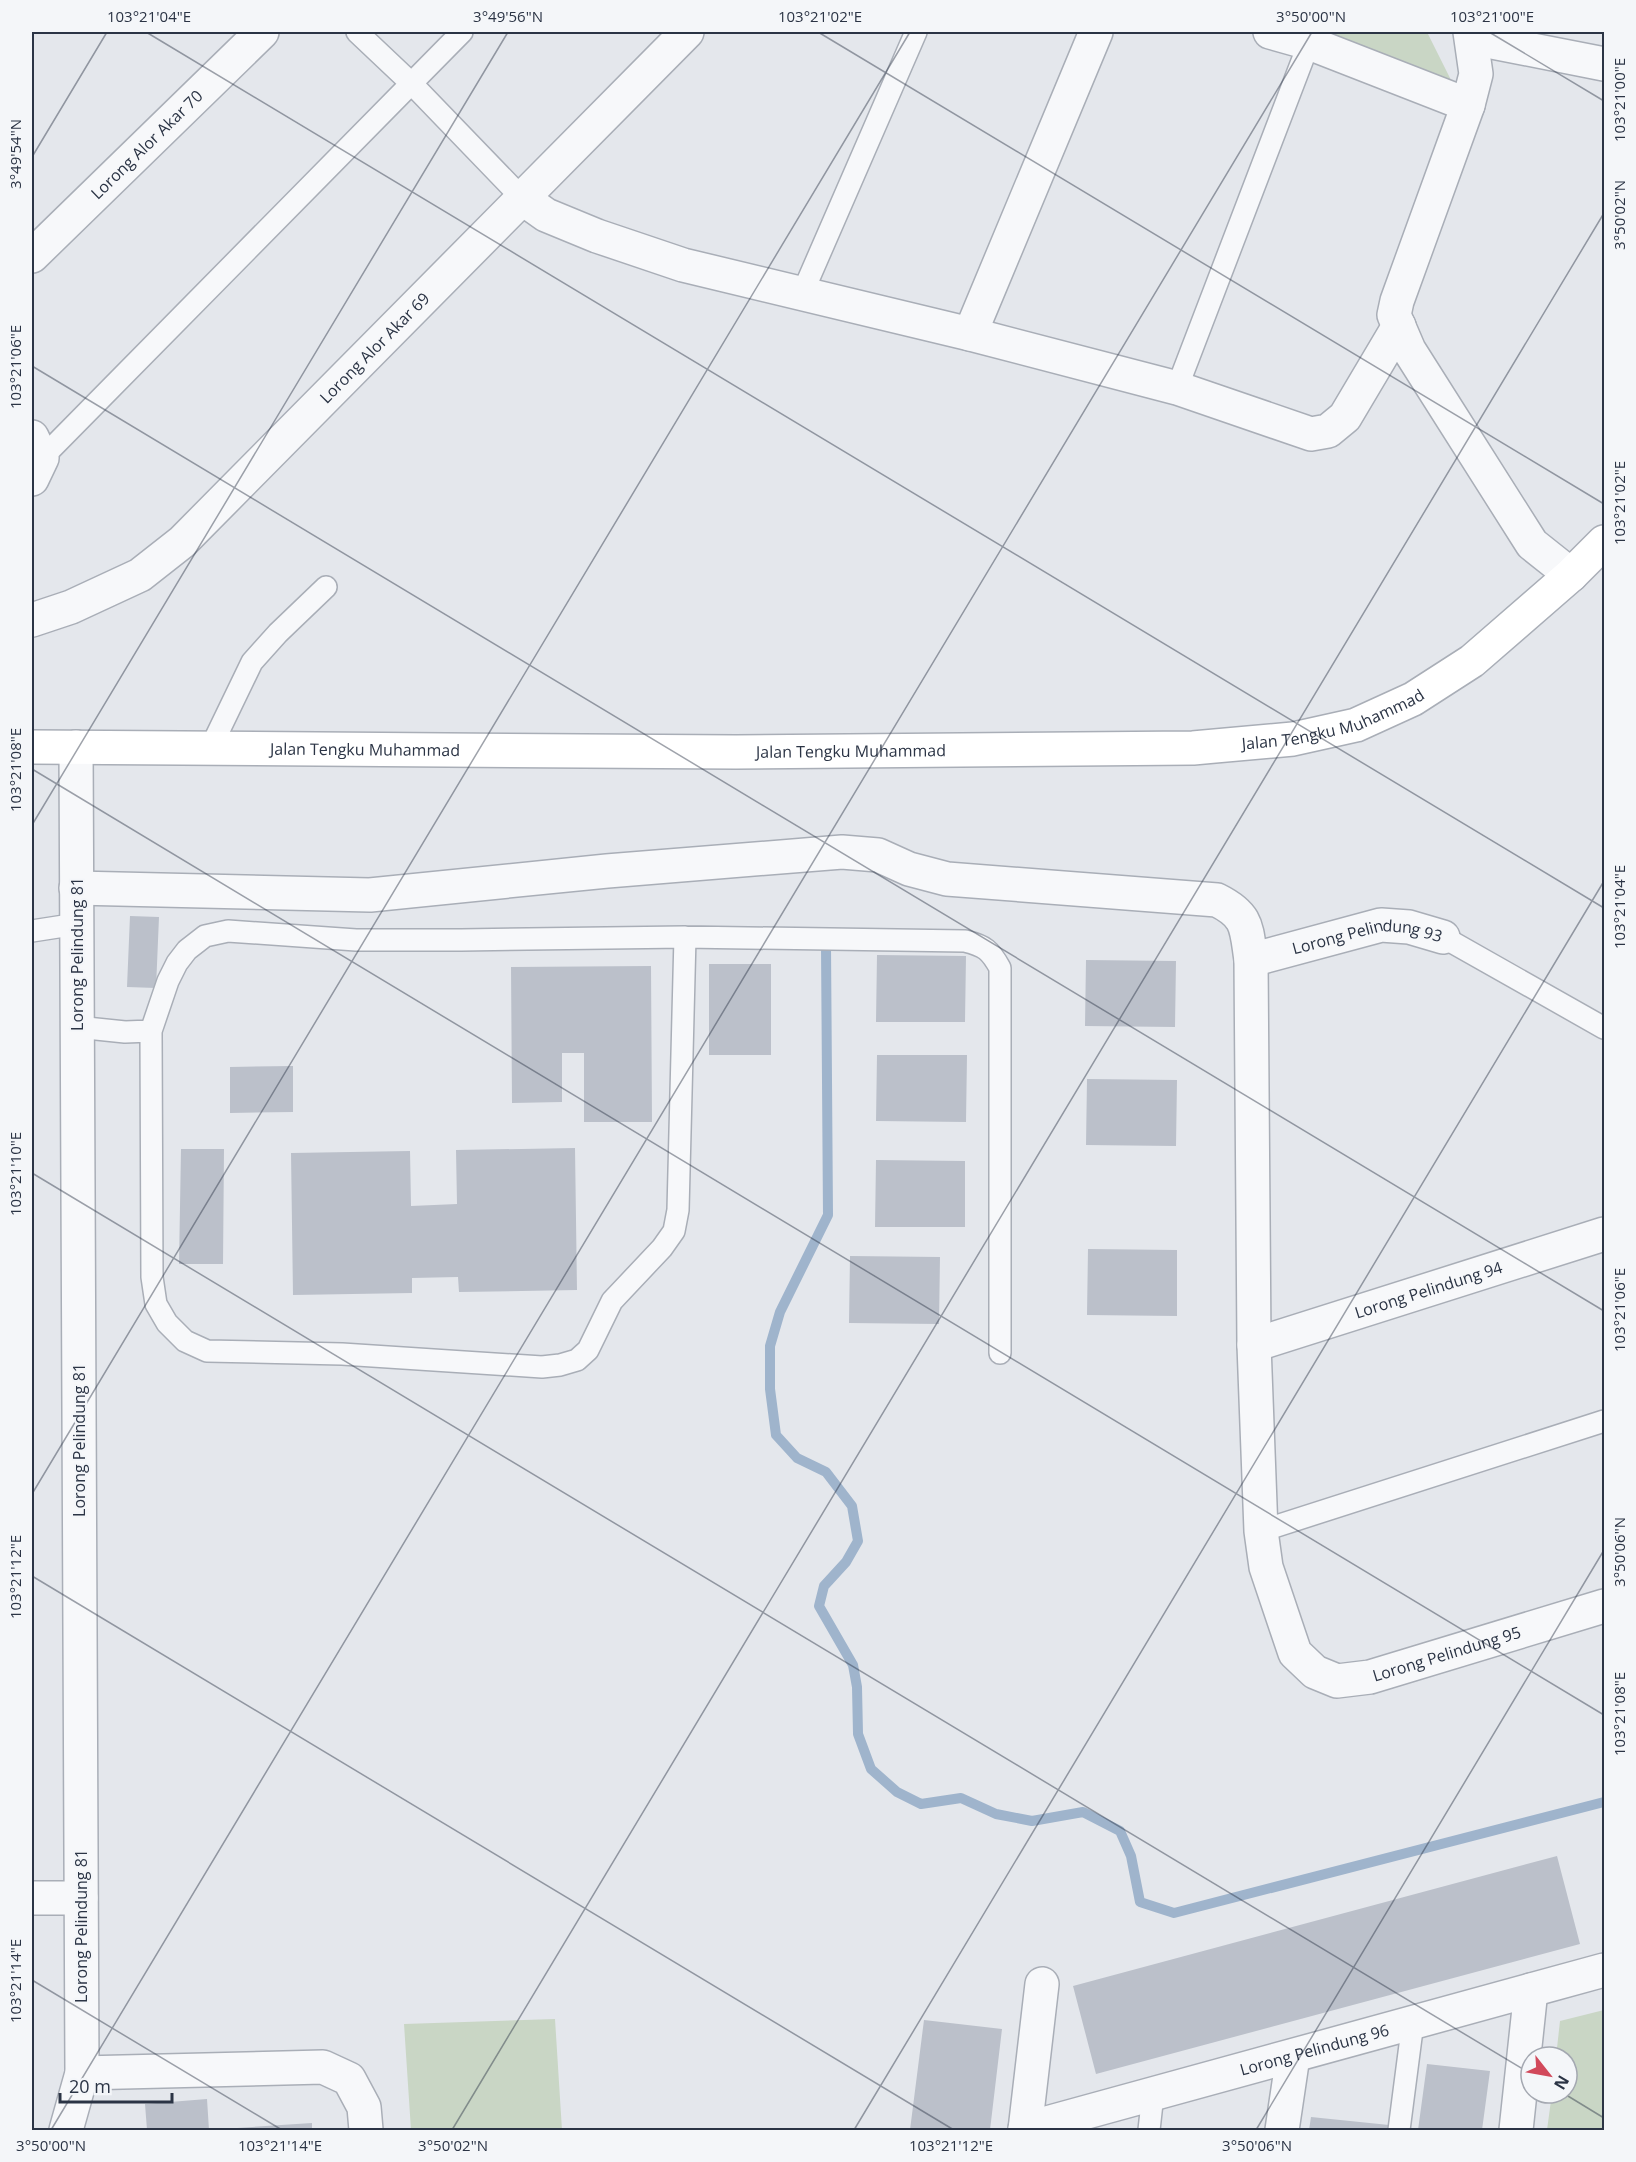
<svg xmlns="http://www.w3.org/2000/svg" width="1636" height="2162" viewBox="0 0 1636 2162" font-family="'Open Sans',sans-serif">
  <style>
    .green { fill: #c9d6c5 }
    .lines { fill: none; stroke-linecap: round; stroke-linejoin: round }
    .stream { stroke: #9fb4cc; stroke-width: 10 }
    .building { fill: #bbc0ca }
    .service-casing { stroke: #a9aeb7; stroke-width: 24 }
    .minor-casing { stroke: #a9aeb7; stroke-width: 36 }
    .secondary-casing { stroke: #a9aeb7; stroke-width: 36 }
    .service { stroke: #f7f8fa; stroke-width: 21 }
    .minor { stroke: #f7f8fa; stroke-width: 33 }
    .secondary { stroke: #fff; stroke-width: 33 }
    .ticks { fill: none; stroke: #2b3445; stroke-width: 1.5; stroke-opacity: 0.45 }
    .labels { text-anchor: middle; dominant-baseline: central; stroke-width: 4.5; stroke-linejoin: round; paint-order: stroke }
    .street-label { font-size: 16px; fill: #2b3445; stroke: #f4f6f9 }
    .neatline { fill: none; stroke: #2b3445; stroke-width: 2 }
    .ticks-label { font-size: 15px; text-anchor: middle; fill: #2b3445 }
  </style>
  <rect width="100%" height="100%" fill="#e4e7ec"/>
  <!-- green -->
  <path class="green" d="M1323 32H1427L1452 82Z
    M1604 2010V2130H1547L1552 2093H1567V2057H1556L1560 2021Z
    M555 2019 562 2130H411L404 2024Z"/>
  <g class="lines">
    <!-- stream -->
    <path class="stream" d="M826 946 828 1215 780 1312 770 1346V1389L776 1435 797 1458 826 1472 852 1506 858 1541 846 1562 824 1586 819 1606 853 1665 857 1687 858 1734 871 1769 897 1792 921 1804 961 1798 996 1814 1032 1821 1083 1812 1120 1831 1131 1856 1140 1902 1174 1913 1604 1802"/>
  </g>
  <!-- building -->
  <path class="building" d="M130 916 159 917 156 988 127 987Z
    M877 955 966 956 965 1022H876Z
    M1086 960 1176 961 1175 1027 1085 1026Z
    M709 964H771V1055H709Z
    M651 966 652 1122H584V1053H562V1102L512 1103 511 967Z
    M877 1055H967L966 1122 876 1121Z
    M293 1066V1112L230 1113V1067Z
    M1087 1079 1177 1080 1176 1146 1086 1145Z
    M575 1148 577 1290 459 1292 458 1277 412 1278V1293L293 1295 291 1153 410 1151 411 1206 457 1204 456 1150Z
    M181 1149H224L223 1264H179Z
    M876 1160 965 1161V1227H875Z
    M1088 1249 1177 1250V1316L1087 1315Z
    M850 1256 940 1257 939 1324 849 1323Z
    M1557 1856 1580 1944 1096 2074 1073 1986Z
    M924 2020 1002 2029 990 2130H910Z
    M1427 2064 1490 2071 1482 2130H1418Z
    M207 2099 209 2130H147L145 2104Z
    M1311 2117 1389 2125 1388 2130H1309Z
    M312 2123V2130H222V2129Z"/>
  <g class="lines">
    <defs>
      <path id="service" d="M357 32 412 84 522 198
        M802 294 916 32
        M1177 388 1309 43
        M42 458 462 32
        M210 749 252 662 278 633 326 587
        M32 931 77 924
        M685 937 678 1210 674 1231 662 1248 612 1301 588 1350 577 1360 560 1365 542 1367 342 1354 207 1351 185 1341 167 1323 156 1304 152 1277 151 1031 168 981 177 963 187 950 205 936 228 931 356 940H461L685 937 965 941C985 946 990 950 1000 968V1353
        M1443 937 1604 1028
        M77 1027 125 1032 151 1031
        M1261 1531 1604 1421
        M1149 2130 1153 2094
        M1399 2130 1413 2022"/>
      <g id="minor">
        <path d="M1270 32 1309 43 1468 105"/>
        <path d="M1470 32 1476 74 1468 105 1397 301 1394 315 1409 350 1532 544 1571 575"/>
        <path d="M1472 38 1604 64"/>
        <path d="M522 198 546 215 597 236 683 265 970 334 1177 388 1311 434 1328 431 1345 417 1399 326"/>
        <path id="s1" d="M32 256 262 32"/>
        <path d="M970 334 1096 32"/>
        <path d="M32 437 42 458 32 479"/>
        <path id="s2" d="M32 620 71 607 140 575 182 542 687 32"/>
        <path id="s3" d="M76 888 370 895 607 871 842 852 878 855 909 869 947 879 1217 900C1249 916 1246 928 1251 960L1254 1345 1261 1531 1266 1567 1295 1653 1315 1672 1337 1681 1370 1677 1604 1606"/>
        <path id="s4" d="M1251 960 1381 925 1409 927 1443 937"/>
        <path id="s5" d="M1254 1345 1604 1234"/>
        <path d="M32 1898H81"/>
        <path d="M82 2073 323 2067 349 2079 364 2107 366 2130"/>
        <path id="s6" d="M1025 2129 1604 1970"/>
        <path d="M66 2130 82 2073 76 747"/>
        <path d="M1025 2130 1042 1984"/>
        <path d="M1282 2130 1293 2056"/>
        <path d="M1516 2130 1531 1990"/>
      </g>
      <g id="secondary">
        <path id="s7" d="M32 747 736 752 1193 748 1293 739 1356 725 1413 699 1472 661 1571 575 1604 542"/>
      </g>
    </defs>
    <!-- service casing -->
    <use href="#service" class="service-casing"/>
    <!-- minor casing -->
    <use href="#minor" class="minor-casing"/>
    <!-- secondary casing -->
    <use href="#secondary" class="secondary-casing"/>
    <!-- service -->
    <use href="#service" class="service"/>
    <!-- minor -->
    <use href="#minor" class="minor"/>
    <!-- secondary -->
    <use href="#secondary" class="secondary"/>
  </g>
  <!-- ticks -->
  <path class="ticks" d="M146 32 1604 908M818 32 1604 504M1489 32 1604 101M32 157 107 32M32 366 1604 1311M32 769 1604 1715M32 825 508 32M32 1173 1531 2074M32 1494 910 32M32 1576 954 2130M32 1980 282 2130M1563 2093 1604 2118M51 2130 1312 32M452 2130 1604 213M854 2130 1604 881M1256 2130 1604 1550"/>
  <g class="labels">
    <!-- street labels -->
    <g class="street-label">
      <text stroke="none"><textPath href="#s1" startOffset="160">Lorong Alor Akar 70</textPath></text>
      <text stroke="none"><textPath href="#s2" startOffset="444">Lorong Alor Akar 69</textPath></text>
      <text stroke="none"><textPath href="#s7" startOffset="1305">Jalan Tengku Muhammad</textPath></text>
      <text stroke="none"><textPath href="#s7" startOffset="333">Jalan Tengku Muhammad</textPath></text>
      <text stroke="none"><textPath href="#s7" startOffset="819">Jalan Tengku Muhammad</textPath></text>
      <text stroke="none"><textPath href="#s4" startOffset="120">Lorong Pelindung 93</textPath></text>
      <text transform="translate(77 954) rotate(-90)">Lorong Pelindung 81</text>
      <text stroke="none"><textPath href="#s5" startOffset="183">Lorong Pelindung 94</textPath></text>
      <text transform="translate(79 1440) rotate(-90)">Lorong Pelindung 81</text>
      <text stroke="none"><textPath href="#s3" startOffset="2085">Lorong Pelindung 95</textPath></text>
      <text transform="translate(81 1926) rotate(-90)">Lorong Pelindung 81</text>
      <text stroke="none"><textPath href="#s6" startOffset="300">Lorong Pelindung 96</textPath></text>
    </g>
  </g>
  <!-- border -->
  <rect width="1636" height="2162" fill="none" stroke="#f4f6f9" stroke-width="66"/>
  <!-- north arrow -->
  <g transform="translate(1549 2075) rotate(121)"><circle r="28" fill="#f4f6f9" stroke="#a4a8b1" stroke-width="1.5"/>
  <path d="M0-4.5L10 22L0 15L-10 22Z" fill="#d1495b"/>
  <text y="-9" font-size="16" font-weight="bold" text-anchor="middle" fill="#2b3445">N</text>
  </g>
  <!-- scale -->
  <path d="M60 2093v9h112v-9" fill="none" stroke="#2b3445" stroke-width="3"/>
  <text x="69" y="2093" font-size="18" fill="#2b3445" stroke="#f4f6f9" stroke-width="4.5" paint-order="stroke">20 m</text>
  <rect x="33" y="33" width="1570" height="2096" class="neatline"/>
  <g class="ticks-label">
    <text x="149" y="22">103°21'04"E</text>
    <text x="508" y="22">3°49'56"N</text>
    <text x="820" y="22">103°21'02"E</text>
    <text x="1311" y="22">3°50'00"N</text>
    <text x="1492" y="22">103°21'00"E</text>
    <text transform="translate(1620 100) rotate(-90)" y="5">103°21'00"E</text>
    <text transform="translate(16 154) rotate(-90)" y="5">3°49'54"N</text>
    <text transform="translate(1620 215) rotate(-90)" y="5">3°50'02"N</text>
    <text transform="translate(16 367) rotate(-90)" y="5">103°21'06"E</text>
    <text transform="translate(1620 503) rotate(-90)" y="5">103°21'02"E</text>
    <text transform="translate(16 770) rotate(-90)" y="5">103°21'08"E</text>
    <text transform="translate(1620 907) rotate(-90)" y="5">103°21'04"E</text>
    <text transform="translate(16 1174) rotate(-90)" y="5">103°21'10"E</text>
    <text transform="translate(1620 1310) rotate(-90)" y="5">103°21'06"E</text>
    <text transform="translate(1620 1552) rotate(-90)" y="5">3°50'06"N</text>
    <text transform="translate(16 1577) rotate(-90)" y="5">103°21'12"E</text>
    <text transform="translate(1620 1714) rotate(-90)" y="5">103°21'08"E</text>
    <text transform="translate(16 1981) rotate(-90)" y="5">103°21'14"E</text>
    <text x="51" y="2151">3°50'00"N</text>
    <text x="280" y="2151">103°21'14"E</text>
    <text x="453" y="2151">3°50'02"N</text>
    <text x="951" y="2151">103°21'12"E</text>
    <text x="1257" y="2151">3°50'06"N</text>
  </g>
</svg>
